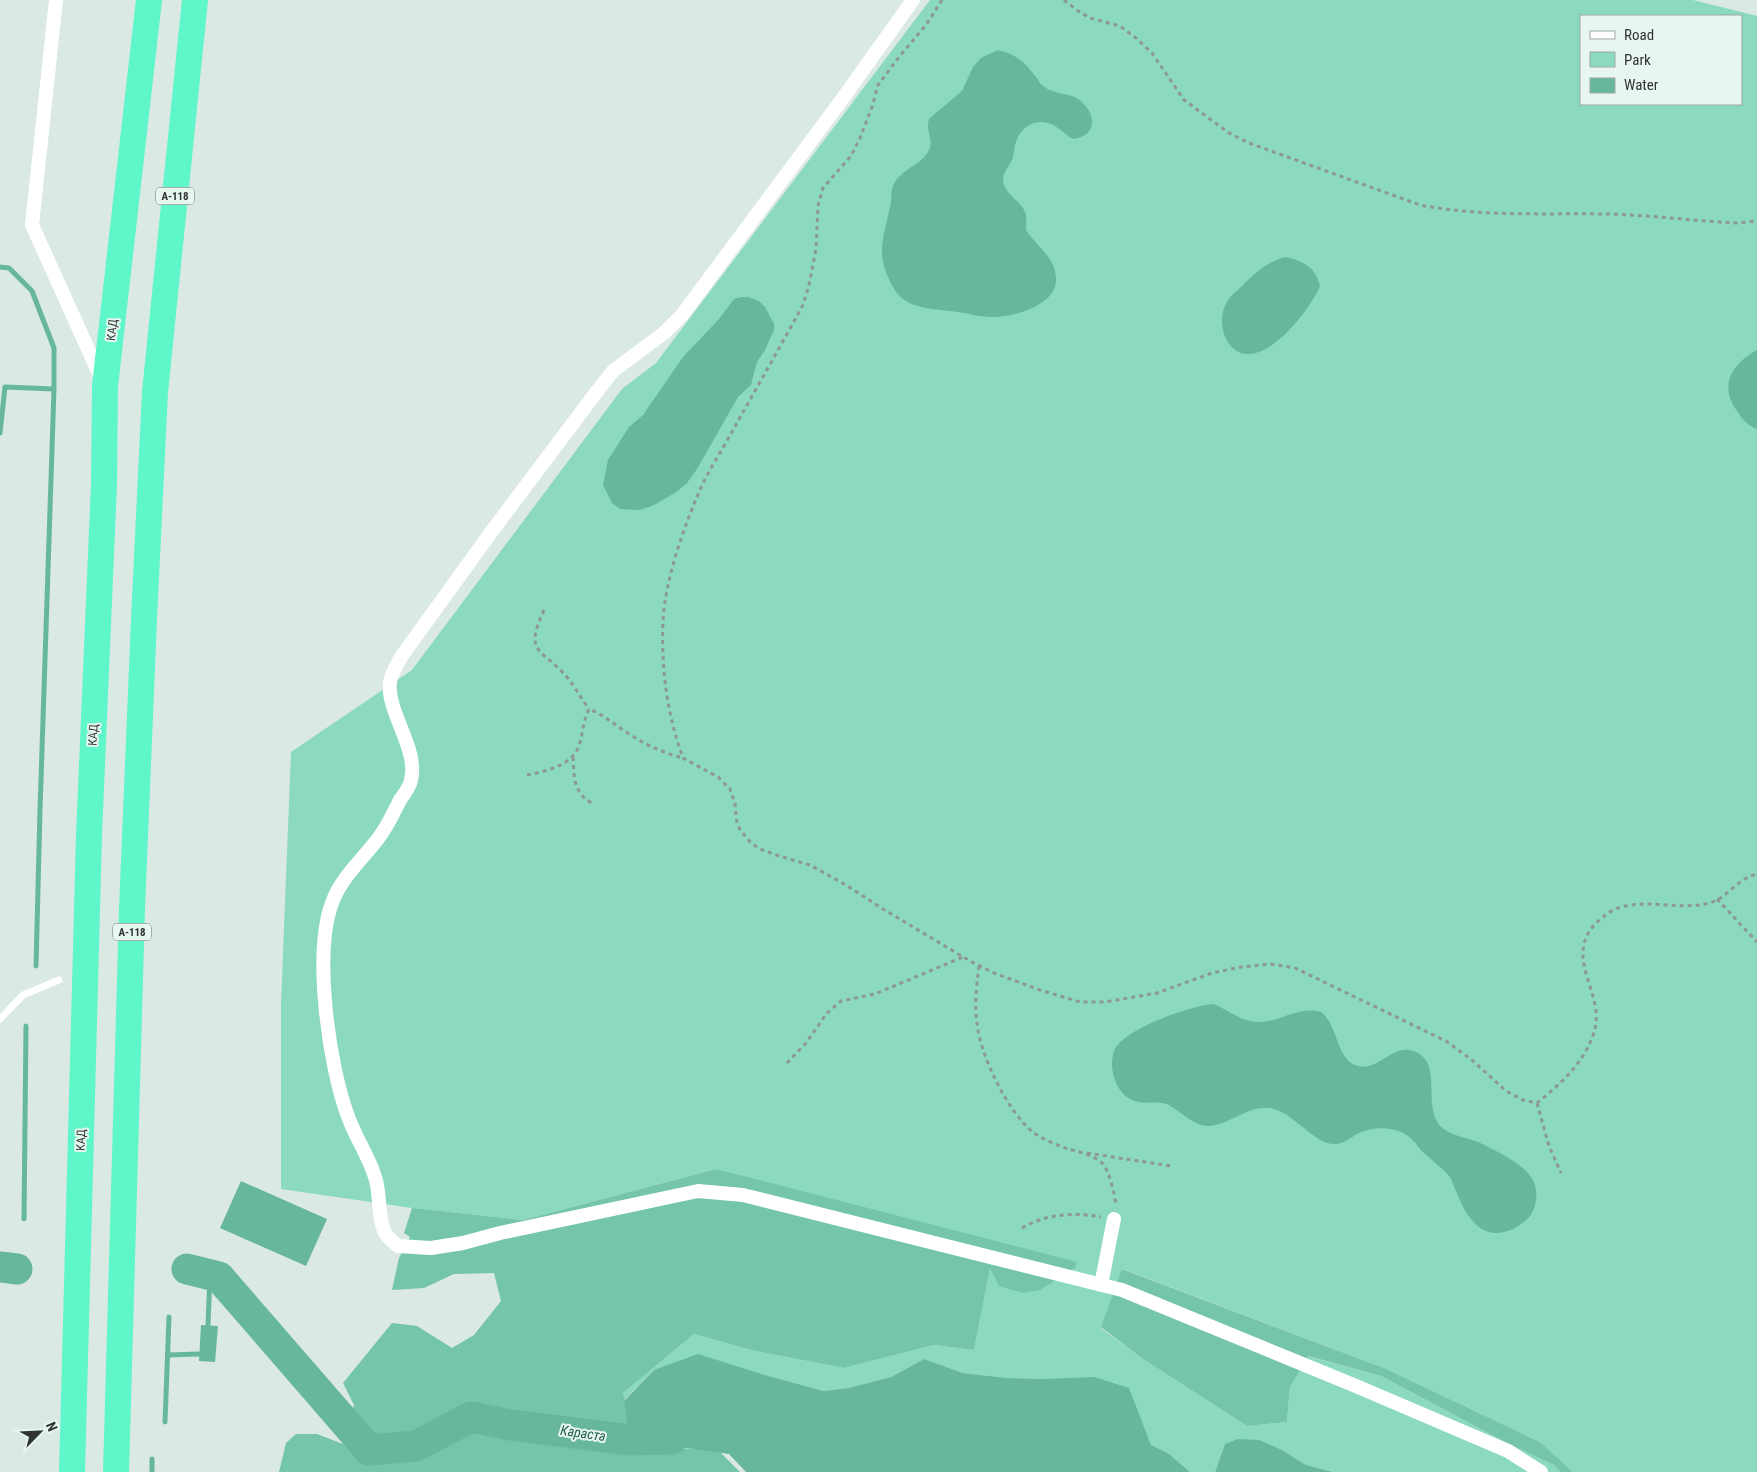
<svg xmlns="http://www.w3.org/2000/svg" width="1757" height="1472" viewBox="0 0 1757 1472" font-family="'Roboto Condensed',sans-serif">
  <style>
    .green { fill: #8bd9bf; fill-rule: evenodd }
    .forest { fill: #75c5aa }
    .water { fill: #67b79d }
    .lines { fill: none; stroke-linecap: round; stroke-linejoin: round }
    .stream { stroke: #67b79d; stroke-width: 5 }
    .river { stroke: #67b79d; stroke-width: 31 }
    .path { stroke: #8d9793; stroke-width: 3; stroke-dasharray: 4 4; stroke-linecap: butt }
    .service { stroke: #fff; stroke-width: 7 }
    .minor { stroke: #fff; stroke-width: 14 }
    .motorway { stroke: #5ff6ca; stroke-width: 26 }
    .labels { text-anchor: middle; dominant-baseline: central; stroke-width: 4; stroke-linejoin: round; paint-order: stroke }
    .shield { fill: #e8f6f0; stroke: #666e6b; stroke-width: 1 }
    .shield-label { font-size: 11px; font-weight: bold; fill: #2f3432 }
    .street-label { font-size: 12px; fill: #2f3432; stroke: #e8f6f0 }
    .water-label { font-size: 14px; font-style: italic; fill: #1c5c4a; stroke: #e8f6f0 }
  </style>
  <rect width="100%" height="100%" fill="#dae9e3"/>
  <!-- green -->
  <path class="green" d="M930 0H1693L1757 16V1472H1573L1540 1442 1384 1368 1123 1269 1101 1328 1140 1357 1247 1426 1287 1422 1290 1387 1307 1356 1381 1376 1509 1444 1554 1465 1560 1472H1333L1306 1465 1282 1450 1225 1444 1215 1472H1190L1168 1453 1151 1445 1140 1419 1047 1379 1007 1378 963 1373 924 1359 891 1377 848 1388 824 1391 765 1375 654 1370 624 1400 623 1393 694 1334 751 1350 844 1368 934 1345 974 1350 990 1267 1075 1269 716 1169 523 1220 412 1208 281 1189V1004L291 752 412 670 622 389 656 363ZM1581 16H1741V104H1581Z"/>
  <!-- forest -->
  <path class="forest" d="M716 1169 1077 1262 1075 1268 1040 1290 1023 1293 999 1286 990 1268 974 1350 934 1345 844 1368 751 1350 694 1334 623 1393 636 1446 718 1450 740 1472H279L286 1443 296 1434H317L343 1444 354 1405 343 1383 392 1323 417 1326 452 1348 474 1335 501 1301 494 1273 454 1274 424 1288 392 1290 399 1258 410 1237 404 1233 412 1208 523 1220Z
    M1122 1269 1384 1368 1540 1442 1573 1472H1560L1554 1465 1509 1444 1381 1376 1308 1356 1290 1387 1287 1422 1247 1426 1140 1357 1101 1327Z"/>
  <!-- water -->
  <path class="water" d="M998 50C1015 54 1024 61 1035 76 1038 78 1039 83 1042 85 1053 95 1067 92 1078 99 1090 107 1099 125 1085 135 1082 137 1077 138 1074 139 1067 137 1062 130 1055 126 1039 117 1022 124 1016 142 1014 147 1014 151 1013 157 1010 167 1000 173 1004 185 1008 196 1022 203 1025 212 1027 216 1026 225 1026 230 1038 248 1057 258 1056 282 1054 306 1011 318 991 317 979 317 969 313 957 312 934 308 906 311 893 287 875 255 883 240 890 207 893 195 889 188 898 178 907 167 926 162 930 147 933 137 924 127 930 118L962 91 973 67 981 58Z
    M1286 257C1303 261 1316 267 1320 286 1311 308 1274 356 1247 354 1225 352 1217 323 1225 306 1228 297 1236 292 1242 286 1255 273 1268 261 1286 257Z
    M741 297H748L759 301 765 307 774 324V330L765 350 757 362 751 385 738 397 697 469 687 483 675 493 654 505 640 510 620 509 612 503 603 485 608 460 629 427 643 415 683 357 719 319 734 299Z
    M1757 350V429C1748 426 1742 419 1737 411 1718 385 1733 363 1757 350Z
    M1214 1004C1230 1011 1243 1023 1261 1022 1282 1021 1299 1006 1321 1012 1338 1025 1336 1057 1355 1065 1380 1075 1394 1036 1421 1055 1439 1068 1425 1104 1438 1123 1446 1135 1465 1137 1478 1142 1493 1149 1522 1163 1531 1177 1539 1188 1537 1203 1532 1213 1527 1222 1514 1230 1504 1232 1479 1238 1465 1214 1457 1193 1454 1188 1453 1181 1449 1176 1441 1166 1428 1158 1419 1148 1407 1127 1380 1124 1359 1133 1351 1137 1344 1144 1335 1144 1314 1145 1293 1111 1270 1108 1246 1106 1230 1125 1209 1126 1194 1126 1181 1112 1169 1105 1158 1100 1146 1105 1135 1101 1116 1095 1108 1069 1114 1051 1122 1029 1193 1005 1214 1004Z
    M241 1181 327 1219 306 1266 220 1228Z
    M201 1325 218 1326 215 1362 199 1361Z
    M698 1354 765 1375 824 1391 848 1388 891 1377 924 1359 963 1373 1007 1378 1047 1379 1094 1377 1129 1388 1151 1445 1168 1453 1190 1472H746L729 1454 630 1440 624 1401 654 1370Z
    M1238 1439 1259 1440 1282 1450 1306 1465 1333 1472H1215L1225 1444Z"/>
  <g class="lines">
    <!-- stream -->
    <path class="stream" d="M0 267 9 268 32 291 54 348V389L40 810 36 966
      M0 433 5 387 54 389
      M24 1219 26 1026
      M208 1325 210 1275
      M168 1355 199 1354
      M165 1422 169 1317
      M152 1472V1459"/>
    <!-- river -->
    <path class="river" d="M0 1267 17 1269
      M187 1269 219 1277 369 1450 416 1446 471 1417 511 1425 630 1440 672 1439"/>
    <!-- path -->
    <path class="path" d="M942 0 926 25 899 57 878 85 872 107 860 138 851 156 823 188 818 206 816 249 809 285 803 305C780 347 756 389 733 430 721 452 706 474 697 497 682 532 665 582 663 621 661 667 667 715 683 758L718 777 730 789 735 804 737 824 741 831 751 843 760 849 776 855 810 865 846 885 883 909 970 961 994 973 1040 990 1080 1002H1105L1157 993 1212 973 1241 967 1270 964 1295 968 1446 1041 1472 1060 1506 1091 1523 1100 1537 1103C1562 1083 1586 1061 1595 1029 1604 992 1563 957 1596 923 1603 917 1609 911 1618 908 1647 898 1680 911 1709 903 1727 899 1736 879 1757 874
      M1064 0 1078 11 1090 18 1120 26 1136 38 1152 53 1184 100 1229 133 1249 143 1420 205C1482 217 1545 213 1607 214 1651 215 1694 221 1737 223L1757 221
      M544 610C523 655 542 648 567 677 575 687 581 698 589 709
      M573 757C574 776 573 793 592 803
      M527 775C546 771 571 766 579 746 583 733 583 721 589 709 604 715 615 725 629 734 646 745 664 753 683 758
      M1717 899 1757 942
      M979 966C977 984 974 1004 977 1023 980 1055 1008 1113 1034 1133 1044 1140 1057 1145 1068 1149 1080 1152 1094 1155 1103 1164 1110 1173 1114 1193 1116 1204
      M787 1063 806 1043 827 1013 841 1001 875 994 963 957
      M1537 1103 1549 1146 1561 1173
      M1087 1153 1171 1166
      M1022 1228C1046 1214 1073 1212 1101 1217"/>
    <!-- service -->
    <path class="service" d="M0 1019 23 995 59 980"/>
    <!-- minor -->
    <path class="minor" d="M56 0 32 225 102 380
      M913 0 843 98 682 315 664 333 613 371 598 390 492 531 401 657C397 665 391 674 390 682 386 711 419 749 411 780 410 787 404 794 400 800 394 812 388 825 380 836 364 858 341 877 332 903 313 954 329 1068 349 1119 356 1138 369 1157 375 1177 381 1193 377 1223 387 1236 390 1239 394 1243 398 1246L431 1248 463 1243 500 1233 698 1191 743 1195 1122 1290 1356 1386 1508 1451 1541 1472
      M1101 1285 1114 1219"/>
    <!-- motorway -->
    <path class="motorway" d="M72 1472 89 835 104 484 105 386 149 0
      M116 1472 132 909 144 619 155 392 195 0"/>
  </g>
  <g class="labels">
    <!-- shield labels -->
    <g class="shield">
      <rect x="156" y="187.5" width="38" height="17" rx="4"/>
      <rect x="113" y="923.5" width="38" height="17" rx="4"/>
    </g>
    <g class="shield-label">
      <text x="175" y="196">А-118</text>
      <text x="132" y="932">А-118</text>
    </g>
    <!-- street labels -->
    <g class="street-label">
      <text transform="translate(112 330) rotate(-83)">КАД</text>
      <text transform="translate(93 735) rotate(-87)">КАД</text>
      <text transform="translate(81 1140) rotate(-88)">КАД</text>
    </g>
    <!-- water labels -->
    <g class="water-label">
      <text transform="translate(583 1433) rotate(8)">Караста</text>
    </g>
  </g>
  <!-- legend -->
  <rect x="1580" y="15" width="162" height="90" fill="#e8f6f0" stroke="#9ea8a4"/>
  <rect x="1590" y="31" width="25" height="8" fill="#ffffff" stroke="#9ea8a4"/>
  <text x="1624" y="40" font-size="15" fill="#2f3432">Road</text>
  <rect x="1590" y="52" width="25" height="15" fill="#8bd9bf" stroke="#9ea8a4"/>
  <text x="1624" y="65" font-size="15" fill="#2f3432">Park</text>
  <rect x="1590" y="78" width="25" height="15" fill="#67b79d" stroke="#9ea8a4"/>
  <text x="1624" y="90" font-size="15" fill="#2f3432">Water</text>
  <!-- north arrow -->
  <g transform="translate(40 1432) rotate(66)" stroke="#e8f6f0" stroke-width="4" paint-order="stroke">
  <path d="M0-4L9 19L0 12L-9 19Z" fill="#2f3432"/>
  <text y="-8" font-size="14" font-weight="bold" text-anchor="middle" fill="#2f3432">N</text>
  </g>
</svg>
